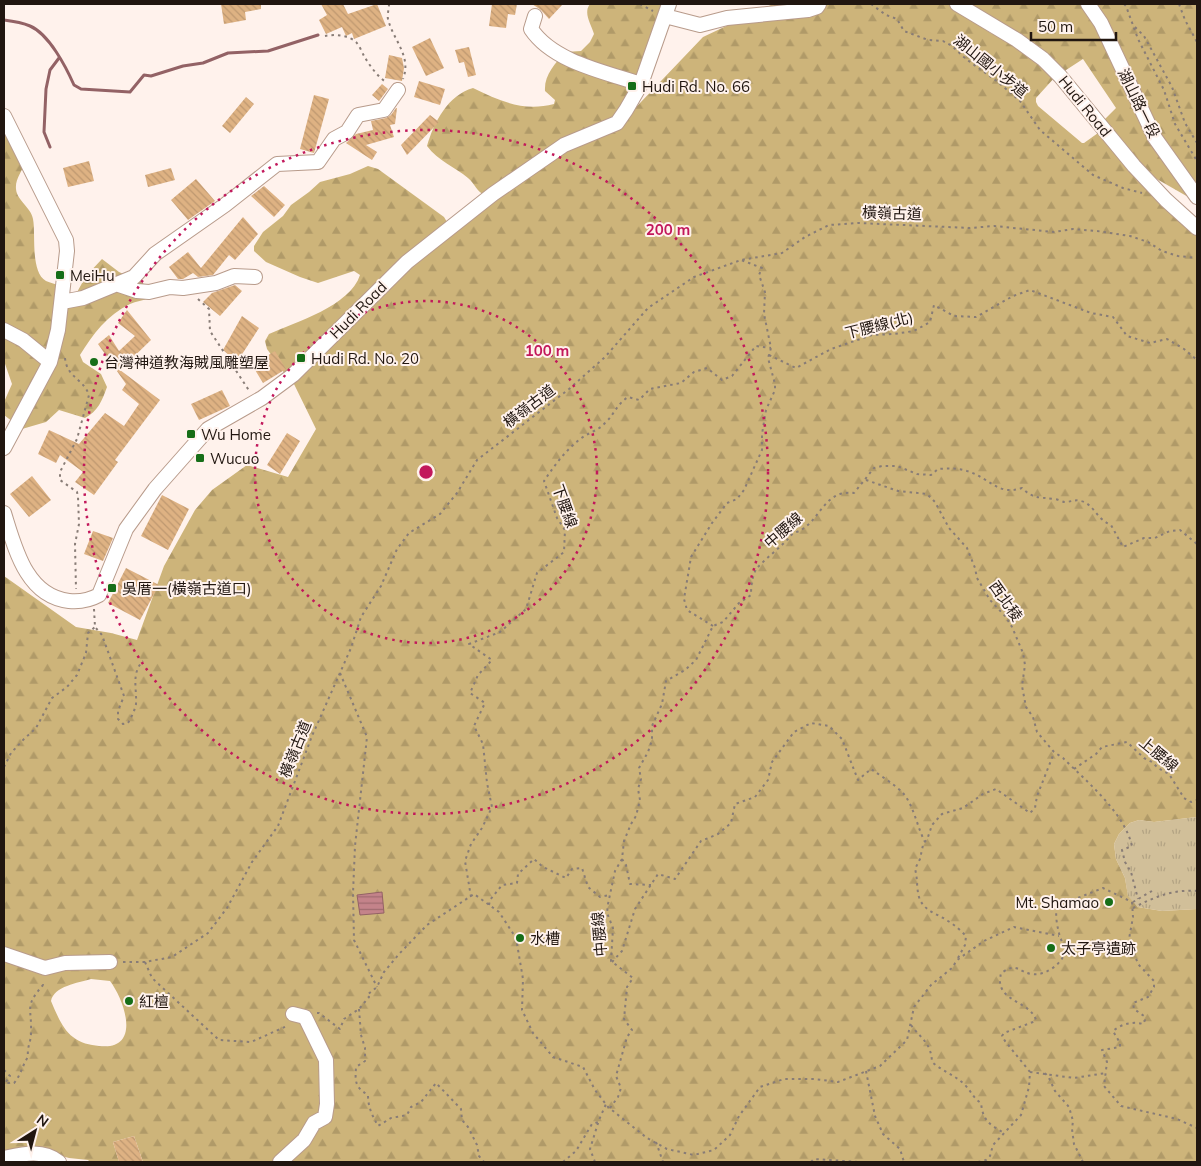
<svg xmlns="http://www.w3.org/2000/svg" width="1201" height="1166" viewBox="0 0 1201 1166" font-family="Mulish,'Noto Sans TC',sans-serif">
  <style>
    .grass { fill: url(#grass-tufts) }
    .forest { fill: url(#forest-firs); fill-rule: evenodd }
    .water { fill: url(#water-rules); stroke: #936265 }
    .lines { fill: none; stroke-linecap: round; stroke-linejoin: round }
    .stream { stroke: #936265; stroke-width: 3 }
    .building { fill: url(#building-back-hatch) }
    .minor-casing { stroke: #b89b8b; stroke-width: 16 }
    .path { stroke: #887c76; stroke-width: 2; stroke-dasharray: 2.5 4; stroke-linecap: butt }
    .minor { stroke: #fff; stroke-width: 14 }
    .ring { fill: none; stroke: #c2185b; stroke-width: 2.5; stroke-dasharray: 2.5 5 }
    .poi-dot { fill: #166e18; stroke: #fff2ec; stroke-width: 2 }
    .labels { text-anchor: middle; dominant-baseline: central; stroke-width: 4; stroke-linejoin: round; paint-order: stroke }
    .street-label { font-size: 15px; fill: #211610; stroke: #fff2ec }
    .poi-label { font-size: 15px; fill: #211610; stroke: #fff2ec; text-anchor: start }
    .centre { fill: #c2185b; stroke: #fff2ec; stroke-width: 2.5 }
    .ring-label { font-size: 15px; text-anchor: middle; font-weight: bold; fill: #c2185b; stroke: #fff2ec; stroke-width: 4; stroke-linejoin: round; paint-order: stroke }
  </style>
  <defs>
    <pattern id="grass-tufts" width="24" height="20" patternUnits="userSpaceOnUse" patternTransform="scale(1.25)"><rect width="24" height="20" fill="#d1bf99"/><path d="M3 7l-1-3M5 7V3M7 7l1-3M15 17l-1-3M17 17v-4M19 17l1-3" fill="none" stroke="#b3a383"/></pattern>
    <pattern id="forest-firs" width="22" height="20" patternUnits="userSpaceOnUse" patternTransform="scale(1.25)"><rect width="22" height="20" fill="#cdb47a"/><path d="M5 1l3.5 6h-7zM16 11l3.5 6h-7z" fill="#b09a68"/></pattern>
    <pattern id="water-rules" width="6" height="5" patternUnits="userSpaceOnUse" patternTransform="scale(1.25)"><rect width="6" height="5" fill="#c4838a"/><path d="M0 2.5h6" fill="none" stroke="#9f6a6f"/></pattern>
    <pattern id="building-back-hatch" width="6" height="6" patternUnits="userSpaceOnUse" patternTransform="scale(1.25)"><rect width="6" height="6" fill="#deb283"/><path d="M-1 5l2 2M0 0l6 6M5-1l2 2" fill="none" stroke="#be9870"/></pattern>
  </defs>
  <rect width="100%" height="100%" fill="#fff2ec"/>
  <!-- grass -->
  <path class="grass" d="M1197 817V909L1162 911 1138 907 1128 897 1125 878 1116 859 1114 844 1119 834 1130 823 1139 820 1154 822Z"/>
  <!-- forest -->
  <path class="forest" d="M590 4H665L638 80 615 121 485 195C477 192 475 184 468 178 455 167 438 161 427 146 434 122 448 95 473 88 500 101 523 112 554 104L555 100 545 91C544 75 555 64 565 52L581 51 590 42 594 34C591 24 583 13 590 4Z
    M773 4H949L992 34 997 30 1056 76 1036 98V102L1038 106 1082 143H1084L1098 133 1197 231V817L1154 822 1139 820 1130 823 1119 834 1114 844 1116 859 1125 878 1128 896 1138 907 1162 911 1197 909V1162H143L134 1136 113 1142 119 1162H90L88 1160 69 1158 28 1147 4 1153V576L76 627 111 633 137 640 164 566 195 510 212 490 247 465 288 477 316 429 293 382 409 266 493 198 566 148 619 125 703 37ZM91 979 110 981C125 1001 142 1051 99 1046 90 1045 80 1043 73 1037 63 1030 56 1013 51 1001 54 986 78 983 91 979Z
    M964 4H1197V202L1155 178 1102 122 1116 108 1083 59 1063 72Z
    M4 123 24 164C22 172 15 179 16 189 17 201 31 207 33 219 36 234 30 272 46 281 50 283 56 284 61 286L60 301 76 294 86 276 102 259 119 272 143 283 146 288 149 298C143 301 136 301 130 304 107 315 93 334 80 355L83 362 101 374 107 387C102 401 98 411 85 418L59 410 46 422 22 429 4 415V402L12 384 4 361Z
    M368 166 378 169 444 217 447 222 285 374 267 349 265 341 269 334C296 322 350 306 360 275L354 271 318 283 300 277 266 262 254 251V246L263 232 283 216 291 205 309 192 320 182 350 174Z"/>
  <!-- water -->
  <path class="water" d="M382 892 384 913 360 915 357 895Z"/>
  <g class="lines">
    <!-- stream -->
    <path class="stream" d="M4 20C12 21 23 23 30 26 49 34 66 67 74 85L81 89 130 92 144 75 151 76 183 66 203 63 228 53 268 51 318 35
      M50 147 44 132 46 89 50 70 59 58"/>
  </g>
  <!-- building -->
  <path class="building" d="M221 4H261V9L245 12 246 20 224 24Z
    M321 4H343L348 14 377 4 386 26 354 39 352 33 346 36 342 27 326 34 319 20 327 15Z
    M492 4H517L515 15 508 14 506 28 489 26Z
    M532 4H563L549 19 541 10Z
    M430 38 444 68 426 76 412 47Z
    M469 47 476 75 468 77 464 62 459 63 455 50Z
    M389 55 402 58 404 68 402 81 385 78Z
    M419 81 445 89 440 105 414 97Z
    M382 84 388 89 379 101 372 95Z
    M314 95 329 99 314 153 300 149Z
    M246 97 254 104 230 133 222 126Z
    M396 108H397L395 124 390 125 394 137 366 145 377 152 372 160 346 143 356 134 373 130 371 121 386 118 391 115Z
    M430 115 439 122 407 155 401 145Z
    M89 161 94 181 68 187 63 168Z
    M171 168 175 180 148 187 145 175Z
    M196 179 215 201 188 220 171 200Z
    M264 186 285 205 274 217 251 196Z
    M243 217 258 234 235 260 229 255 213 275 198 277 193 273 183 279H178L169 267 188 252 201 268Z
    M235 285 242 291 220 316 203 302 212 293Z
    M127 310 151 340 120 370 160 400 115 460 118 462 94 495 75 482 83 472 60 455 56 463 38 454 49 430 79 444 105 413 124 426 139 404 122 390 126 384 98 344 109 335 119 351 135 336 118 323Z
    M242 316 259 328 237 362 223 350Z
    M275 351 286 369 263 383 252 365Z
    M222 390 230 406 199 420 191 404Z
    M287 433 300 441 280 474 267 465Z
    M32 476 51 500 29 517 10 494Z
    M162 495 189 509 168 550 141 536Z
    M93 531 113 538 103 561 84 554Z
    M126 568 159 585 140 620 108 603Z
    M134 1136 143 1162H119L113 1142Z"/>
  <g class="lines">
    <defs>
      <path id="minor" d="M957 4 1017 40 1043 59 1060 76 1134 166 1166 200 1197 228
        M1088 4 1101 23 1155 138 1197 197
        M535 16 531 29C553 62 605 72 641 84
        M665 16 700 25 727 18 808 10 817 7 819 4
        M4 116 66 240 67 251 58 330 50 362 4 448
        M116 284 137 291 149 292 170 287 183 288 216 283 234 276 255 277
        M62 302 83 298 134 277 155 254 225 205 277 164 318 162 334 139 347 132 358 115 384 110 398 90
        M4 330 23 340 50 362
        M4 513C15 548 26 596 69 601 79 602 90 600 99 595L126 529 155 489 208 429 262 398 293 375 407 262 493 194 564 145 617 123 626 110 641 84 669 4
        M4 954 45 968 65 963 110 962
        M4 1158C23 1154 42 1149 59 1162
        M280 1162 304 1140 314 1123 325 1117 327 1104 326 1060 305 1017 293 1014"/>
    </defs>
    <!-- minor casing -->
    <use href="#minor" class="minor-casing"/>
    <!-- path -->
    <path class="path" d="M389 4C389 9 387 15 388 19 393 40 412 56 403 79
      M640 4 653 11
      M871 4 886 15 897 19 904 31 928 40 943 41 952 46 966 59 998 82 1020 101 1040 130 1093 175 1123 188 1142 193
      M1124 4 1126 6 1138 39 1164 90 1175 124 1197 161
      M1179 4 1185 20 1197 42
      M1135 27 1144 36 1172 87 1185 123 1197 143
      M325 36C335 34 348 35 356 42 359 45 362 52 364 56 370 66 377 76 387 83
      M198 299 209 309 210 331 250 392
      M769 355 796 368 831 349 872 335 894 334 914 331 930 322 934 305 954 316 976 317 1013 296 1030 290 1091 313 1113 317 1127 336 1150 343 1167 339 1184 349 1197 360
      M65 358C67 378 83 378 89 395L77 439 60 472V480L77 492 78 497 79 524 75 544 76 589
      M866 480 898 491 927 494 935 502 949 528 967 548 975 568 977 578 990 600 1005 616 1012 627 1023 653 1025 665 1022 686 1026 707 1033 717 1037 732 1054 752 1063 758C1087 782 1124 812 1132 846L1122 850 1125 862 1131 872 1138 899
      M94 609 95 627 102 635 124 696 118 711V719L123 724 128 723C131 718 135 710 136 704 137 689 131 673 143 661
      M713 626 687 610 684 599 691 557 712 523 727 503 737 499 744 490 762 450V434L766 410 775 390V384L768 358 771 348 764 314 765 292 759 275 762 268 741 260
      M340 673 367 737 355 846 353 893 354 940 377 987
      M4 767 11 753 24 739 36 728 52 698 67 687 77 675 86 653 88 633 95 627
      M1074 769 1096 754 1102 747 1127 742 1144 758 1152 762 1158 768 1169 774 1184 798 1191 802 1197 800
      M622 859 626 865 630 884 651 885
      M471 897 465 861 471 844 482 828 492 807 487 783 483 744 474 726 485 703 470 693 478 675 492 660 469 644 500 632 526 609 537 573 564 552 565 530 557 518 544 481C554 466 565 451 579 440 587 433 598 431 605 423 614 415 616 405 628 397L639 400 650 389 681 383 694 372 707 368 722 380 732 376 756 346 771 348
      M1132 902 1133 917 1129 939 1138 964 1154 981V987L1148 997 1133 1003 1134 1009 1144 1016 1145 1020 1143 1024C1133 1021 1121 1024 1113 1031L1120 1043V1047L1102 1050 1107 1062 1104 1086 1121 1106 1177 1119 1197 1128
      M1133 902 1152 891
      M489 905 490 900 502 885 517 883 518 874 534 859 543 867 566 878 572 869 582 868 588 887 600 897 610 895
      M1133 908C1154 897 1174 889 1197 891
      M958 958 965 945 966 936C961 931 955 925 948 921 938 914 926 912 920 900 916 890 918 879 915 869L920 859 923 845 928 837 932 825 942 814 963 808 983 794 996 789 1030 813 1035 808 1037 796 1054 753
      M123 962H145L172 957 208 933 227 908 252 862 278 826 312 736 351 648 361 617 381 586 397 549 409 533 440 514 457 493 477 460 569 389 605 357 648 308 694 277 741 260 782 253 805 237 829 225 858 223 970 228 994 226 1054 232 1073 229 1097 231 1130 236 1148 242 1162 251 1178 256 1197 258
      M145 962 152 978 219 1040 251 1042 287 1026
      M612 962 622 951 635 909 658 874 675 879 701 841 718 834 731 823 735 804 755 797 768 780 772 762 794 732 811 723 829 726 842 739 858 780 871 769C881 776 894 784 903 793 914 806 917 827 925 842
      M359 1009 361 1035 365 1048V1061L356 1067C355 1082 355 1087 368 1095 368 1107 372 1115 378 1126L391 1118 407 1115 411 1107 421 1102 436 1083 461 1109 462 1120 468 1127 477 1145 479 1156 484 1162
      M317 1013H319L340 1029 344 1019 359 1009 369 997 367 995 377 987 384 972 399 954 427 925 474 894 499 912 516 938 523 979 522 1010 533 1033 553 1057 583 1067 595 1090 608 1107 647 1138 667 1149 694 1155 714 1150 730 1135 739 1116 760 1087 784 1079H814L838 1082 880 1066 907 1040 914 1007 931 985 952 968 957 960 984 941 1014 927 1059 936
      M911 1025C921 1039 931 1042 932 1062 942 1071 955 1075 965 1085 971 1091 973 1098 981 1103 983 1121 989 1124 1004 1133
      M4 1070 10 1076 5 1083H14C21 1075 22 1066 28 1057 27 1046 31 1042 31 1033 32 1007 24 1007 43 985L45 986
      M866 1071 875 1116 883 1134 900 1149 904 1162
      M1030 1072 1074 1078 1106 1073
      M1045 1073 1049 1078 1055 1091 1069 1107 1073 1121 1072 1129 1074 1144 1083 1162
      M610 1108 618 1097 621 1088 616 1076 627 1037 632 1030 624 1019 627 987 633 978 611 961 613 928 607 913 608 904 615 871 622 859 624 841 631 824 636 816 640 800 638 789 641 779 639 768 648 752 652 740V726L662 704 666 681 685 670 696 660 713 626 723 622 739 603 751 595C751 587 752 575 757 568 768 556 783 546 793 533 820 527 821 489 854 493L874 468 882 466H897L917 474 931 475 938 469C949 468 960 468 970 472 990 479 999 496 1022 488 1033 499 1039 497 1054 499 1058 499 1062 502 1065 502 1071 502 1075 499 1081 501 1094 504 1096 519 1111 525L1123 547 1144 538H1155L1170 531 1180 530 1197 544
      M656 1142 663 1162
      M563 1162 576 1151 592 1124 598 1122
      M595 1162 590 1149 599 1120 606 1104
      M811 1162 814 1159 859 1162
      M978 1162 986 1160 990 1156 993 1145 1021 1115 1029 1087 1030 1072 1005 1041 1002 1036 1004 1033 1033 1022 1036 1020C1030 1001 998 1002 1000 978 1001 975 1000 974 1003 972 1017 962 1020 973 1032 974 1044 976 1059 966 1064 955 1067 948 1060 940 1059 933 1057 925 1055 915 1057 906L1103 888 1132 902"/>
    <!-- minor -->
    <use href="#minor" class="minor"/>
  </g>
  <!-- distance rings -->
  <g class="ring">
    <circle cx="426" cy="472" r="171"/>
    <circle cx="426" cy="472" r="342"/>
  </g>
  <!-- markers -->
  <g class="poi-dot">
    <rect x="627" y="81" width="10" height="10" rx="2.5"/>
    <rect x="55" y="270" width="10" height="10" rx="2.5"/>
    <rect x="296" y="353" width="10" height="10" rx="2.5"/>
    <circle cx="94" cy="362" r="5"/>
    <rect x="186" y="429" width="10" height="10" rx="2.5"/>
    <rect x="195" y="453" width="10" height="10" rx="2.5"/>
    <rect x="107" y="583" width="10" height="10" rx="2.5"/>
    <circle cx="1109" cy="902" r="5"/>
    <circle cx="520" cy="938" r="5"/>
    <circle cx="1051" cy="948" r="5"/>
    <circle cx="129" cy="1001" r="5"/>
  </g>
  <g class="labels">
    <!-- street labels -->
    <g class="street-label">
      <text transform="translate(991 66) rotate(39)">湖山國小步道</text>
      <text transform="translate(1139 103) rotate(64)">湖山路一段</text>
      <text transform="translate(1085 106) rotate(51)">Hudi Road</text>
      <text transform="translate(892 213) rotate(2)">橫嶺古道</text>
      <text transform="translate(358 310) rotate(-45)">Hudi Road</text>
      <text transform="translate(879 325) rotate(-14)">下腰線(北)</text>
      <text transform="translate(529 406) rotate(-37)">橫嶺古道</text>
      <text transform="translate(565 506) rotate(70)">下腰線</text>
      <text transform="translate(783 530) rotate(-41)">中腰線</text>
      <text transform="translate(1006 601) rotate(55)">西北稜</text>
      <text transform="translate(295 749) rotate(-68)">橫嶺古道</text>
      <text transform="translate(1159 754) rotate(39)">上腰線</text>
      <text transform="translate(599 934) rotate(-95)">中腰線</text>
    </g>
    <!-- poi labels -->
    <g class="poi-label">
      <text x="642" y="86">Hudi Rd. No. 66</text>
      <text x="70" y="275">MeiHu</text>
      <text x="311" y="358">Hudi Rd. No. 20</text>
      <text x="104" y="362">台灣神道教海賊風雕塑屋</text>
      <text x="201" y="434">Wu Home</text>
      <text x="210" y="458">Wucuo</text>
      <text x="122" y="588">吳厝一(橫嶺古道口)</text>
      <text x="1099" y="902" text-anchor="end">Mt. Shamao</text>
      <text x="530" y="938">水槽</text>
      <text x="1061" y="948">太子亭遺跡</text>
      <text x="139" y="1001">紅檀</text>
    </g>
  </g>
  <circle cx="426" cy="472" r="8" class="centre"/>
  <g class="ring-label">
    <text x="668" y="235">200 m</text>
    <text x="547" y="356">100 m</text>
  </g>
  <!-- border -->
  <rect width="1201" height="1166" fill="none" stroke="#211610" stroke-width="10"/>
  <!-- north arrow -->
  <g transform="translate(35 1131) rotate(36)" stroke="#fff2ec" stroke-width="4" paint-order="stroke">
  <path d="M0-4L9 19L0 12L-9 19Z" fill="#211610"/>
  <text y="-8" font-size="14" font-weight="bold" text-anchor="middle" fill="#211610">N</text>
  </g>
  <!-- scale -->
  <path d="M1031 32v8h85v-8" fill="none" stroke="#211610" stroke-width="2.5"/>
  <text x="1038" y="32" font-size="15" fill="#211610" stroke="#fff2ec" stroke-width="4" paint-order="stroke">50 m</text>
</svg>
